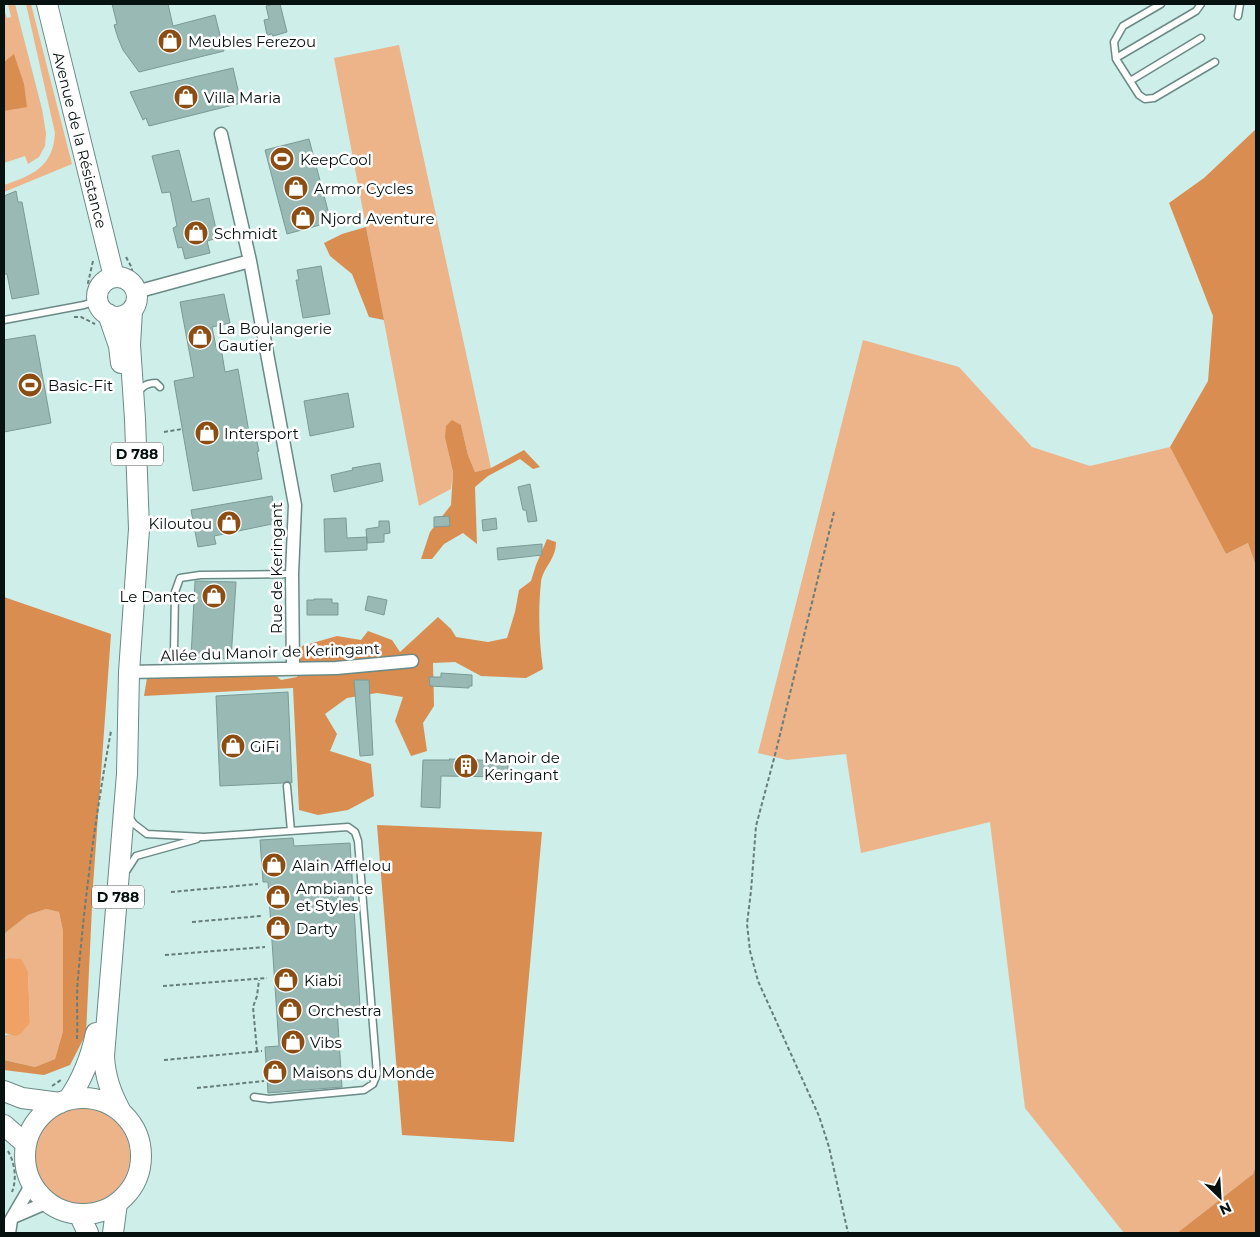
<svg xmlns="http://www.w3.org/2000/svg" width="1260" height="1237" viewBox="0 0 1260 1237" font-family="Montserrat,sans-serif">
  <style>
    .green { fill: #edb389 }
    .forest { fill: #da8d51 }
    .water { fill: #f0a266 }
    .building { fill: #98b9b4; stroke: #7b9a96 }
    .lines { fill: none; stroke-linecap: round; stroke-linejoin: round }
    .service-casing { stroke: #6b8a86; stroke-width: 9 }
    .minor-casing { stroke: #6b8a86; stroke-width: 15 }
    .primary-casing { stroke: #6b8a86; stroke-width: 22 }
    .path { stroke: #677d7a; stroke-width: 2; stroke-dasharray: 4 2.5; stroke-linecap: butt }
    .service { stroke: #fff; stroke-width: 6 }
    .minor { stroke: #fff; stroke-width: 12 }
    .primary { stroke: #fff; stroke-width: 20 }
    .labels { text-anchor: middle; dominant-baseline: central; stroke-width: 5; stroke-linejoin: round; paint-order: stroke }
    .shield { fill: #fff; stroke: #515858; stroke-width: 1 }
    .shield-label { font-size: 14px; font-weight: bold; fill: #061110 }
    .poi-label { font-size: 15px; fill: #061110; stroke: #fff; text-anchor: start }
    .street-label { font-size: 15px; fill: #061110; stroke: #fff }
  </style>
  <rect width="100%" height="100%" fill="#cdeee9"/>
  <!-- green -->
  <path class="green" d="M8 4H15L42 109 46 133 45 146 39 157 28 164 25 156 4 163V10L7 18 11 17Z
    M26 4H31L72 164 4 192V185C33 175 53 167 55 133Z
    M399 45 491 468 475 472 468 455 461 425 445 438 453 472 451 489 419 506 334 58Z
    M863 340 959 367 1032 447 1090 466 1170 447 1226 554 1248 543 1256 566V1165L1253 1174 1177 1233H1124L1025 1108 990 822 861 853 846 754 787 760 758 753Z
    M46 909 59 912 63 931V1031L55 1059 35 1067 4 1060V1033L5 1035 22 1033 30 1023 28 972 8 958 4 960V934L28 915Z
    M34 1156a48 48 0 1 1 96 0a48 48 0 1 1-96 0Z"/>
  <!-- forest -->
  <path class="forest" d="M14 54 24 84 27 107 4 111V62Z
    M1256 129V566L1248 543 1226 554 1170 447 1208 381 1213 316 1169 203 1204 178Z
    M366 227 384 320 369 317 352 274 330 256 324 243 342 234Z
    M452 420 461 425 468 455 475 472 491 468 524 450 540 467 533 469 520 459 488 476 475 487 477 544 463 533 444 544 432 559H421L430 532 451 505 453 472 445 438 446 426Z
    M547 539 556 542C556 560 543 567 541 582 538 610 539 641 543 669L526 678 481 676 455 662 433 663 434 706 423 723 427 751 411 756 395 721 403 697 377 693 347 698 325 714 337 734 330 751 371 764 374 796 348 810 318 815 299 810 293 688 144 696 148 672 263 664 281 680 297 677 302 646 337 636 361 640 368 631 392 640 400 652 438 617 451 629 456 637 488 642 507 638 515 612 519 590 531 581 536 565Z
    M4 597 111 634 93 886 86 1034 70 1065 44 1075 4 1070V1060L35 1067 55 1059 63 1031V931L59 912 46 909 28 915 4 934Z
    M377 825 542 832 514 1142 402 1135Z
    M1256 1165V1233H1177L1253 1174Z"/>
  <!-- water -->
  <path class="water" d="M8 958 21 959 28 972 30 1023 22 1033 16 1036 4 1033V960Z"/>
  <!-- building -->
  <path class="building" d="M112 4H168L173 26 215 15 224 51 139 72 123 50 118 38 114 25 117 24Z
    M274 4H280L287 32 273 36 272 34 267 35 264 20 269 19 266 6Z
    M233 68 241 103 149 126 146 118 143 120 130 92Z
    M309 139 331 222 287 234 265 150Z
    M179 150 192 202 209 198 218 238 207 241 210 253 185 259 182 247 178 248 173 228 177 226 170 192 162 193 152 156Z
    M16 191 18 202H22L39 294 12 299 7 274H4V196Z
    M321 266 330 314 303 318 296 280H299L297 270Z
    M224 294 230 323 212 327 216 347H221L225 372 238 369 250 438 256 437 259 451 257 452 262 479 193 491 174 381 194 377 180 302Z
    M35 335 51 423 4 432V340Z
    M348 393 354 427 310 436 304 401Z
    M380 463 383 481 334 492 331 475 353 470 352 468Z
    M530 484 537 521 528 522 526 510H523L518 487Z
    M272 496 277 523 214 536 216 544 198 547 191 510Z
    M449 516 450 526 434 527V517Z
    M346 518 347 538 367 537V550L325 552 324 519Z
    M496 518 497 529 483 531 482 520Z
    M379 521H389L390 533 384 534V542L367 543 366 529 379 527Z
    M542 544V555L498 560 497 548Z
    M195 581 236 582 231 659 191 657Z
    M368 596 387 600 384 615 365 610Z
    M314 599H332V603H338V615H307V600H314Z
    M441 673 472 675V686H469V688L430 686 429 677H441Z
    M354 680H369L373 755 360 756Z
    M288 692 292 783 287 781 283 783 220 786 216 696Z
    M449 759 508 761V777L441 776 440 808 421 807 423 760H450Z
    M293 838 294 846 350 843 360 1007 337 1008 342 1087 268 1093 265 1047 279 1046 268 882H263L260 840Z"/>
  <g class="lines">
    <defs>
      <path id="service" d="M1161 4 1123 26 1114 42 1116 59 1139 95 1145 99 1154 98 1215 62
        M1238 16 1240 4
        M1116 58 1196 11 1201 4
        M1130 81 1201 38
        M4 320 84 305 98 300
        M138 392C143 386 147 383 156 383L160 387
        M174 652 175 592 180 578 200 575 292 574
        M287 786 291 831
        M129 817 134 824 147 834 204 837 348 827 355 832 358 841 377 1074 373 1084 364 1090 269 1099 254 1097
        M127 870 136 856 197 839"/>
      <path id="minor" d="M250 261 295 505 292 574 293 669
        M136 292 250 261 221 134
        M129 672 336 668 412 661
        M13 1217 48 1202
        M9 1233 11 1220 32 1184"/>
      <path id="primary" d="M47 4 114 277
        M97 297a20 20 0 1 1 40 0a20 20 0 1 1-40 0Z
        M108 314 119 346 121 363
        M4 1091 22 1098 60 1103
        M25 1156a58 58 0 1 1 116 0a58 58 0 1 1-116 0Z
        M68 1100C82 1080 91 1057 96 1033
        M121 1112C111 1093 105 1077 104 1056L127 774 129 672 139 529 135 419 130 345 132 310
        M4 1125 26 1144
        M79 1214 88 1233
        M113 1233 117 1203"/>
    </defs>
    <!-- service casing -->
    <use href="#service" class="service-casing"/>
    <!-- minor casing -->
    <use href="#minor" class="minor-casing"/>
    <!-- primary casing -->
    <use href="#primary" class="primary-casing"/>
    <!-- path -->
    <path class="path" d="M126 257 132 268 131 281
      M93 261 88 283 95 291
      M74 317H81L95 324
      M164 432 182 429
      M834 512 776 751 756 826 751 891 747 924 750 951 758 981 819 1116 829 1147 848 1233
      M171 892 258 884
      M192 922 261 916
      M165 955 265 947
      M163 986 267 978
      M77 1039C78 1019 76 998 78 978 85 895 96 812 111 731
      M257 1051 253 1007 257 996 259 980
      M164 1060 262 1051
      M52 1086 61 1080
      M197 1088 264 1081
      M8 1151C15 1163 17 1179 12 1192"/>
    <!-- service -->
    <use href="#service" class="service"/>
    <!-- minor -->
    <use href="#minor" class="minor"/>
    <!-- primary -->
    <use href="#primary" class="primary"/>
  </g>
  <!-- icons -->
  <defs>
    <symbol id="shop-disc" viewBox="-11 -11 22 22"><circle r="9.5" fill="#8c4d13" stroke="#fff"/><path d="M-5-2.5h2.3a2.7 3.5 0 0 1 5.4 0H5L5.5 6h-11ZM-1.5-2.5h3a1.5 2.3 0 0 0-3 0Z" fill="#fff"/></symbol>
    <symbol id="stadium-disc" viewBox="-11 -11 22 22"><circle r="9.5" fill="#8c4d13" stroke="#fff"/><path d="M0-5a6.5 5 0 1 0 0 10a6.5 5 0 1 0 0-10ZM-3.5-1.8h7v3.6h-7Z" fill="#fff"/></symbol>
    <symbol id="building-disc" viewBox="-11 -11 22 22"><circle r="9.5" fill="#8c4d13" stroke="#fff"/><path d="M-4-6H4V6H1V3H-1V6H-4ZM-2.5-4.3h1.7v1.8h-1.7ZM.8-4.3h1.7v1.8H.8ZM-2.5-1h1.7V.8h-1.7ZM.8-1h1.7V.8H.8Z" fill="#fff"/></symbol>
  </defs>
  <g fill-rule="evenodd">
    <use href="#shop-disc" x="156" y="27" width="28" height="28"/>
    <use href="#shop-disc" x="172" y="83" width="28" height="28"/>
    <use href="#stadium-disc" x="268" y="145" width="28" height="28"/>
    <use href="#shop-disc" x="282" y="174" width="28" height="28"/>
    <use href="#shop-disc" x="289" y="204" width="28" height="28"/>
    <use href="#shop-disc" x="182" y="219" width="28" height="28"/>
    <use href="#shop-disc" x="186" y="323" width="28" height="28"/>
    <use href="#stadium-disc" x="16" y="371" width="28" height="28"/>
    <use href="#shop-disc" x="193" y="419" width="28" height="28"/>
    <use href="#shop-disc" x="215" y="509" width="28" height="28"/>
    <use href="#shop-disc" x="200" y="582" width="28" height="28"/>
    <use href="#shop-disc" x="219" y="732" width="28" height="28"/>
    <use href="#building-disc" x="452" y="752" width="28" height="28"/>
    <use href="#shop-disc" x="260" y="851" width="28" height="28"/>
    <use href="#shop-disc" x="264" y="883" width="28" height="28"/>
    <use href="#shop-disc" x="264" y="914" width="28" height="28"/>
    <use href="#shop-disc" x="272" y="966" width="28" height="28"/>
    <use href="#shop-disc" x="276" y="996" width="28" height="28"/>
    <use href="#shop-disc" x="279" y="1028" width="28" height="28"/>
    <use href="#shop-disc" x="261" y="1058" width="28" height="28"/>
  </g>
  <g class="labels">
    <!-- shield labels -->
    <g class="shield">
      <rect x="111" y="442.5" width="52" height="23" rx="4"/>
      <rect x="92" y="885.5" width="52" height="23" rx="4"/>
    </g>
    <g class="shield-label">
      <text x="137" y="454">D 788</text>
      <text x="118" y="897">D 788</text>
    </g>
    <!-- poi labels -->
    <g class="poi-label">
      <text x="188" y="41">Meubles Ferezou</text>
      <text x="204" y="97">Villa Maria</text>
      <text x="300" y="159">KeepCool</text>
      <text x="314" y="188">Armor Cycles</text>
      <text x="320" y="218">Njord Aventure</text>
      <text x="214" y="233">Schmidt</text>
      <text x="218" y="328">La Boulangerie<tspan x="218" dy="17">Gautier</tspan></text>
      <text x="48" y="385">Basic-Fit</text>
      <text x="224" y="433">Intersport</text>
      <text x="212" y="523" text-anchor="end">Kiloutou</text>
      <text x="196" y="596" text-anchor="end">Le Dantec</text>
      <text x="250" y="746">GiFi</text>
      <text x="484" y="757">Manoir de<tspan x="484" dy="17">Keringant</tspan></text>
      <text x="292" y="865">Alain Afflelou</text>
      <text x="296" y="888">Ambiance<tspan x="296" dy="17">et Styles</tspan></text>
      <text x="296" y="928">Darty</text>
      <text x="304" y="980">Kiabi</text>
      <text x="308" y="1010">Orchestra</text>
      <text x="310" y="1042">Vibs</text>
      <text x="292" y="1072">Maisons du Monde</text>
    </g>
    <!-- street labels -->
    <g class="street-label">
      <text transform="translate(80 140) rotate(76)">Avenue de la Résistance</text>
      <text transform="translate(276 568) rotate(-90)">Rue de Keringant</text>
      <text transform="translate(270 652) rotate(-2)">Allée du Manoir de Keringant</text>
    </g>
  </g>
  <!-- border -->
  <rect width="1260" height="1237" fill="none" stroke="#061110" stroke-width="10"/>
  <!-- north arrow -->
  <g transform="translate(1220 1197) rotate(155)" stroke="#ffffff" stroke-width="4" paint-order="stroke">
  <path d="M0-4L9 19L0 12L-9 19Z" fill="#061110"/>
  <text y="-8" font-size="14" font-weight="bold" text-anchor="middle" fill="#061110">N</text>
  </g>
</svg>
